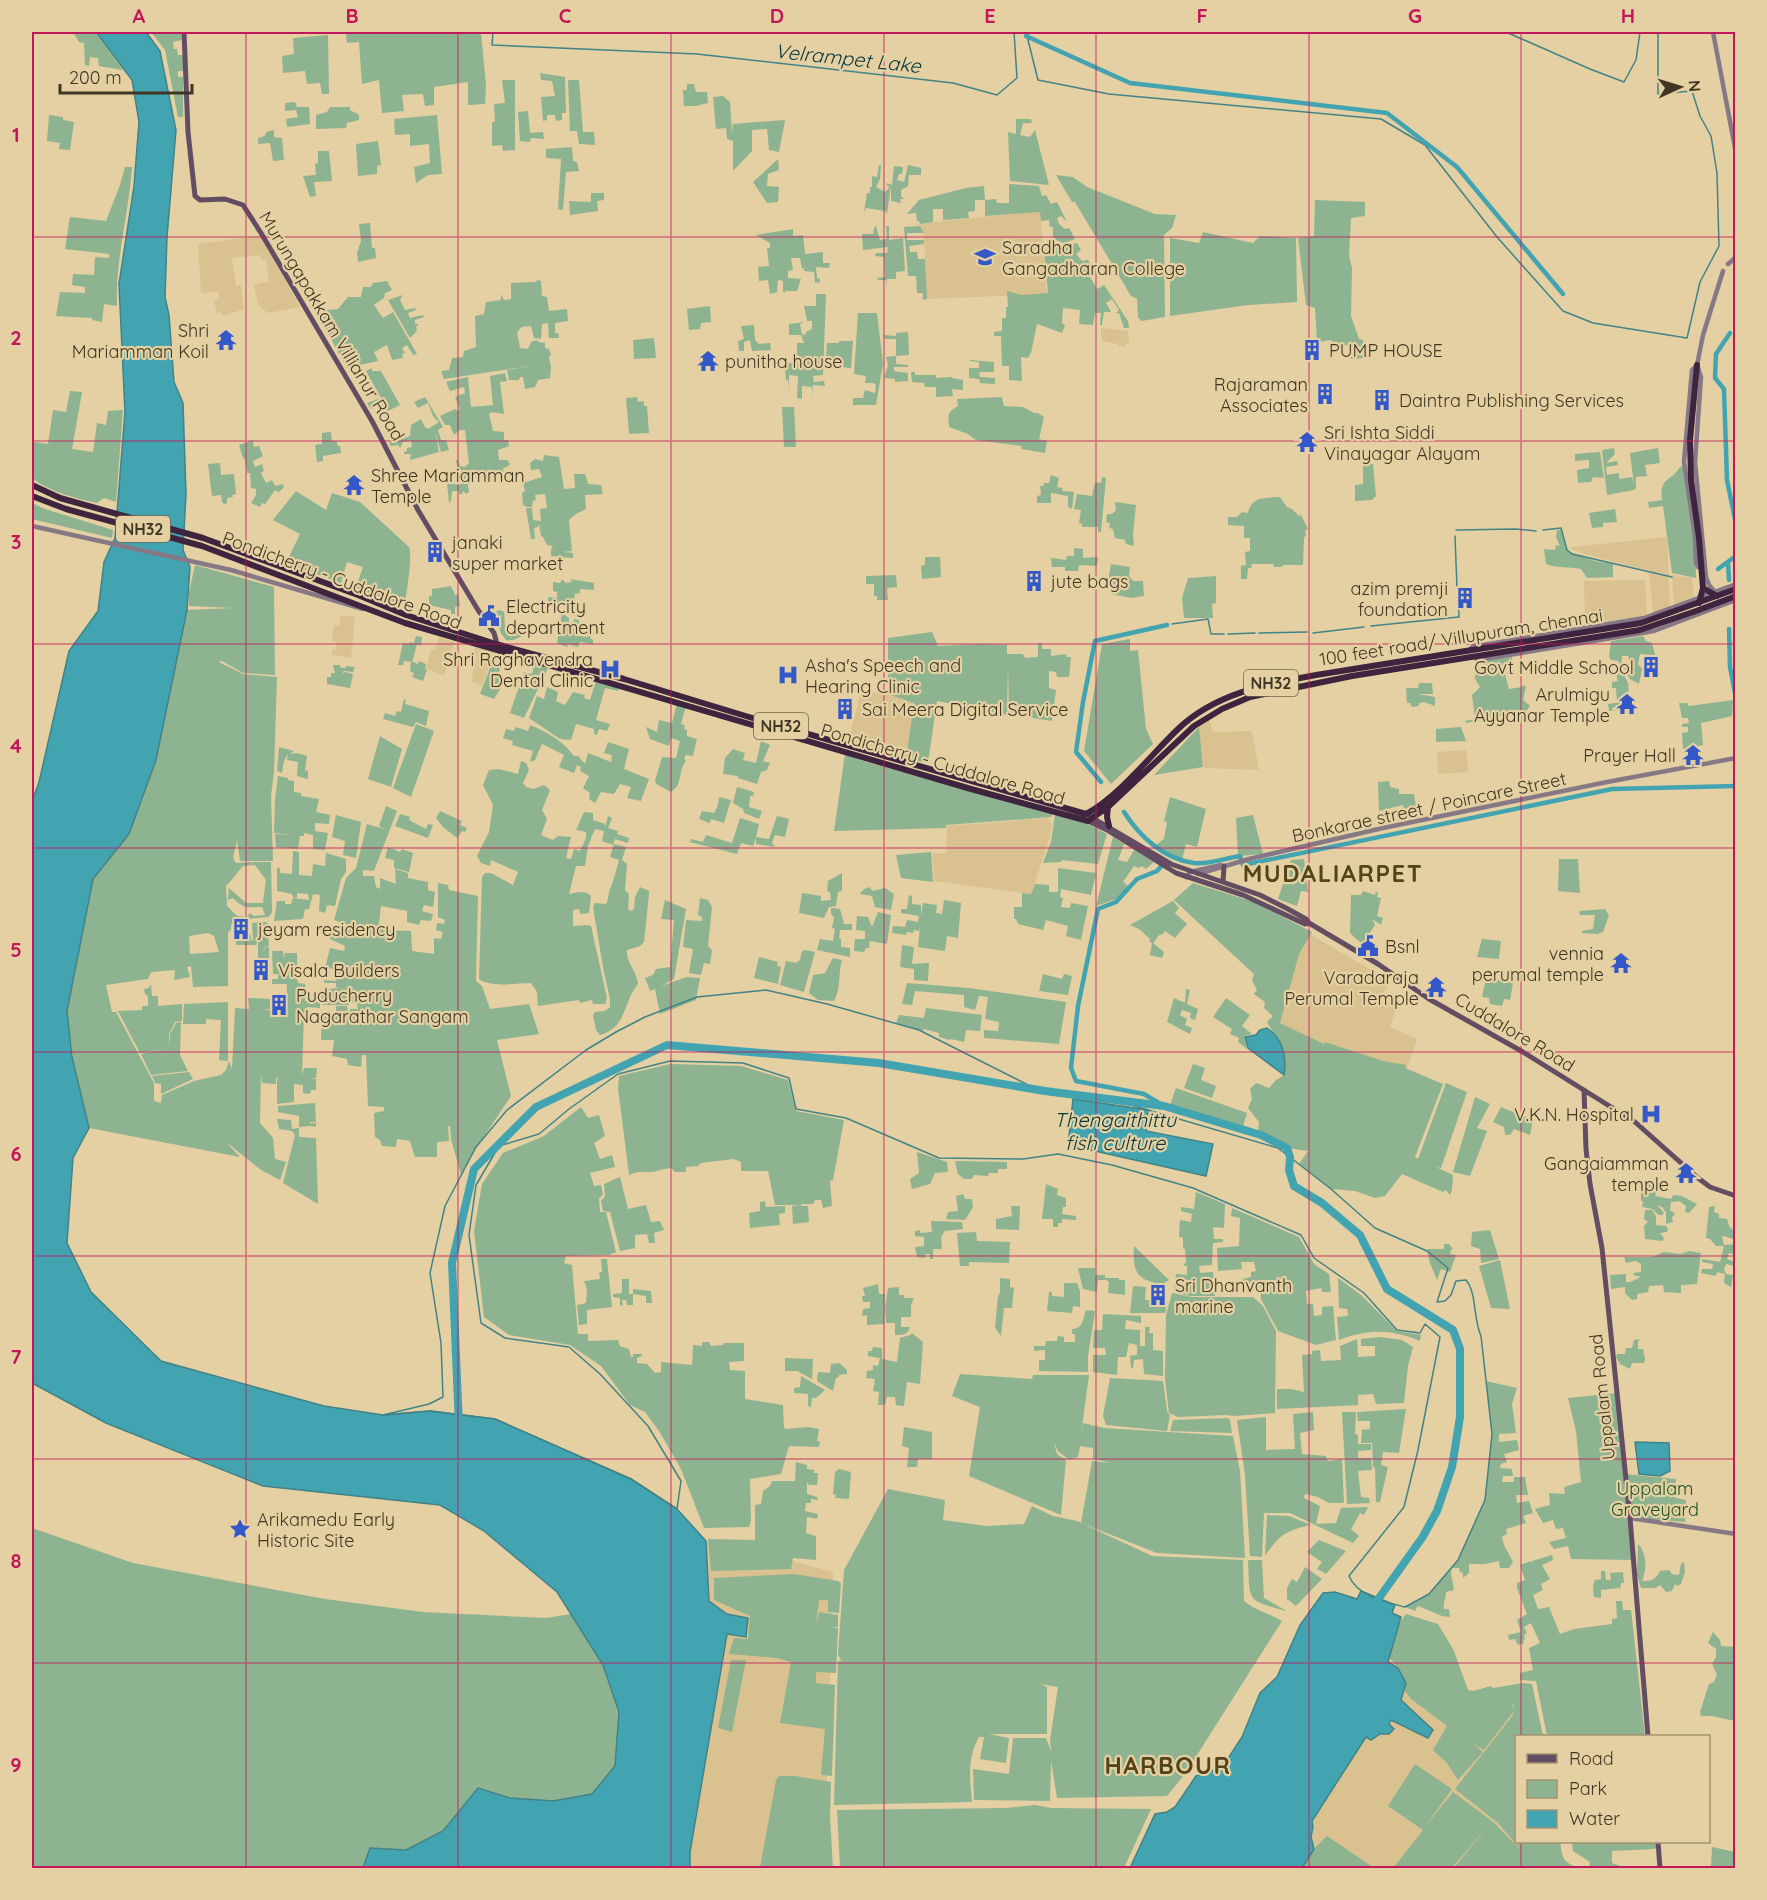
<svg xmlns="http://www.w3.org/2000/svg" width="1767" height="1900" viewBox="0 0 1767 1900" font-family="Quicksand,sans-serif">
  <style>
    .built { fill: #d9c290 }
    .green { fill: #8eb391; fill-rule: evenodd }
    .water { fill: #43a4b1; stroke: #428387; stroke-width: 1.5 }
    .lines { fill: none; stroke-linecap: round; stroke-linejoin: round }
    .stream { stroke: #428387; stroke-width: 1.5 }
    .canal { stroke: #43a4b1; stroke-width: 4.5 }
    .river { stroke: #43a4b1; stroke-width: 8 }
    .tertiary { stroke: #877886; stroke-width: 4.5 }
    .secondary { stroke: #634d62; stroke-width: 5 }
    .trunk { stroke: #3e243e; stroke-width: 6 }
    .trunk-bridge { stroke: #3e243e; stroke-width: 6 }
    .grid { fill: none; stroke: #c2185b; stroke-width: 1.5; stroke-opacity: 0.55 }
    .labels { text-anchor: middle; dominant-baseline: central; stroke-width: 4.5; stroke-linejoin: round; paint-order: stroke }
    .shield { fill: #e4d0a2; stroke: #70654a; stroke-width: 1.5 }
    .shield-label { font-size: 16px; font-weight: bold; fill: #3f3724 }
    .poi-label { font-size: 18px; fill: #3f3724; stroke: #e4d0a2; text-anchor: start }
    .street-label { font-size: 18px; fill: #3f3724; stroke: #e4d0a2 }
    .park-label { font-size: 18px; fill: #1a5425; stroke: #e4d0a2 }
    .water-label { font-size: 20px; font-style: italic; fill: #06363b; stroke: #e4d0a2 }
    .district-label { font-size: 24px; font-weight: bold; letter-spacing: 1.5px; fill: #554319; stroke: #e4d0a2 }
    .neatline { fill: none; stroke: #c2185b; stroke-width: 2 }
    .grid-label { font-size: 20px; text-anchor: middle; font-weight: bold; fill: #c2185b }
  </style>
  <rect width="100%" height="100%" fill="#e4d0a2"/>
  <!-- built -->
  <path class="built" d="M1040 211 1047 294 927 299 924 233 918 224Z
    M260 236 300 307 268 313 258 305 254 285 269 281 266 260H262L260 255 232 258 236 286 241 285 244 309 223 316 221 312 217 313 214 301 219 298 218 292 201 293 198 244Z
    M1101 328 1128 331 1129 344H1126L1125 347 1118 346V344L1102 341Z
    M1667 537 1670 607 1653 613 1649 573 1667 575 1584 554 1571 549V547Z
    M1672 575 1692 578 1694 596 1674 605Z
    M1645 580 1647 615 1585 625 1584 581Z
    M341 615 355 617 351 658 332 655V650L337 649 336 642 332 641 334 625 339 626Z
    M439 637 454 642 444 676 426 668 431 649 435 650Z
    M476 647 494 653 482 686 471 681 477 656 473 654Z
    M861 692 890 694 914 703 906 759 857 747 856 744 848 741Z
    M1209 718 1213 732 1252 731 1259 770 1204 768 1198 724Z
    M1466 750 1468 772 1438 774 1437 752Z
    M1048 818 1052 825 1049 840 1031 894 934 881 932 854 946 853 947 826Z
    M1174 900 1291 923 1390 981 1381 1000 1397 1006 1390 1027 1417 1039 1404 1077 1340 1068 1324 1044 1280 1023 1264 1008 1265 1002 1254 994 1257 990 1252 980 1254 974Z
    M706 1541 748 1549 833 1572 827 1777 830 1868H690V1852L727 1634 748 1618 727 1614 709 1601Z
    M1391 1651 1451 1680 1473 1695 1527 1686 1516 1736V1842L1561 1859 1577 1868H1302L1314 1849 1311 1837 1313 1827 1312 1822 1366 1736 1388 1724 1391 1720 1428 1738 1433 1730 1401 1700 1404 1690 1388 1662Z"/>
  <!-- green -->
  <path class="green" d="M73 32H95L123 70 99 66 98 58 90 57 89 66 85 65 84 43 79 42Z
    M151 32H181L182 40 173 42 174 49H177L178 55H183V71H178V77H183V117H178L165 50Z
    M356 32H481L486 86 485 104 468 105V82L434 87V105L425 106 423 94 402 95 404 111 382 113 379 80 362 84 359 42 347 43 346 33Z
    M328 35 329 94H322L320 83 307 84 305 71 283 73 282 56 294 54 293 38Z
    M540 73 565 77 566 113H562V120L556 121 555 115H547V120L543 121 541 97 555 96 552 81 541 80Z
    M502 80H515V150L503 151 502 145 492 146V122H495L494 104 505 103Z
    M568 80H579L583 132H594L595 145 579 144 577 131H570Z
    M687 84H694L696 92H707L708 103 696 106H684L683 90H687Z
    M723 96 730 102 732 133 733 124 785 120 779 152 769 150 767 129 752 130V151L733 171V141L727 139 726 128 716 129 713 97Z
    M295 102 297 107H309L310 124 287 127 286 119 298 117 296 110 285 111V103Z
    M330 107H350V110L359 115V120L347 123 346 128 316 129V115L327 112Z
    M528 111 530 133 543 132 544 139 531 138 530 142 520 141 518 112Z
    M49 115 63 117V120L74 122 70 150 59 149 60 143 47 141Z
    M437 115 442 174 428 175 416 183 414 167 430 163 429 144 410 146V134L395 135 394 119Z
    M1016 119H1031L1032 123H1023L1020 135 1030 137 1035 130 1049 185 1010 181 1008 132 1016 134Z
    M274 130V137L282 138 284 160 273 161 270 143 258 144V138L265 136 266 132Z
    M378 141 381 165 377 166V174L358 176 356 144Z
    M572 147 573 161 577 162 579 171 566 172 563 210 558 209 561 159 546 158V149Z
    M318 151H329L332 181 314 182 316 196 310 197 303 176 316 175 315 164 318 163Z
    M778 159 779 170 768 174 767 186 779 187 778 202 767 203 753 182Z
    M879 165H881L880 179 876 187 885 192 886 190H888L889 186 886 185 887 183 892 185 894 166 903 167 902 174H899L897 180 904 182 908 165 921 168V175H909L908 186 901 190V196L904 199H900L901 203 891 201V186L887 214 885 211 866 208 864 212 867 193H870V187H872V176L877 177Z
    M125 167H132C129 213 115 260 117 306L104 304 102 322 92 320V318L56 316 60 292 85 293V287L72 285 73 274 94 275 95 257 109 258V254L65 249 70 217 106 221 120 185Z
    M1056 175 1073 177 1087 187 1155 214 1176 215 1172 228 1164 235 1165 317 1142 321 1138 318 1137 299 1131 296 1075 202H1072Z
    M1009 184 1039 186 1042 196 1046 195 1051 204 1057 202 1067 222 1061 216 1057 218 1059 224 1065 229 1069 228 1075 239 1064 243 1053 239V227H1050L1049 220 1041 221 1040 212 985 216V200L996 199 997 203H1009Z
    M984 186 985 200H975V211L968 212 969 218 943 220V209H933V222L920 224 919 221H917L916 213 907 214 919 200 966 188Z
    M591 193H604V200L597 201 598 211 570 215 569 201 591 202Z
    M1315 200 1365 202V216L1351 218 1349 256 1352 268 1351 316 1359 339 1363 340 1364 358 1351 359 1348 345 1334 346 1331 340 1317 342 1315 308 1306 305 1298 238 1314 236Z
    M370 223 372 248H375L376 258 358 262 357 253 361 241 359 224Z
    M876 226 880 240 887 239 886 226H889V240L903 238 905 271 896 272V279H887V287L886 280H878L877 278 885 277 884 257 875 256 876 253H887L888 247 863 250 862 234H873L874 228Z
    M920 226 924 233H907V240H924V244L909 246 910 252H917L918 259H925L927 299 923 300V293H917L916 276H908L904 227Z
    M793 229V236L803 235 805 254 823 252V263H830L829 268 816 267 817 278 820 279V282L815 283 814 272 804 271 805 254 804 268 802 269 800 258H791L793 270 788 271V278L801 279 797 291H787L786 290V292H783V281L778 280 777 292 770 294 768 280 759 281 758 267 769 266 767 248H770V243L756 235Z
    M1203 232 1253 243 1260 236 1296 238 1297 302 1248 305 1170 316V238L1199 243Z
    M1077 243 1081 250 1076 254 1082 261 1088 260 1093 268 1087 272 1097 289 1104 285 1128 321 1129 328H1124L1119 313H1116L1119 310 1112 299 1106 303 1111 312H1104L1102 325H1100L1101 313H1095L1093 325 1079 324 1080 310 1063 308 1062 323 1065 325 1062 333 1037 324 1031 353 1028 358 1021 357 1022 381 1009 380V366H1002L1001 336H994V332L1002 331V318H1006V307H1008L1007 291 1022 295 1048 293 1044 250Z
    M537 280 541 281 542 296 547 297 549 311 567 309 568 321 555 323V333H558L559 338H549L548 323 542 324 541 339 534 338 531 326 522 327 517 332 520 348 528 349 531 342 537 340 538 342 545 343V348L549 349 551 354 549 357 551 367 550 378 538 380 535 387 525 389 523 377H520L519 380H509L507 370 537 365 444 379 441 371 449 370 452 358 463 357 464 351 476 347 475 316 484 314 486 302 501 300V294L504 300 511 299V283L536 282Z
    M387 281 392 290 385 293 384 298 374 305 383 318 393 312 417 354 413 355 407 345 402 348 405 353 402 354 403 358 392 360 387 345 374 352 378 361 347 368 316 311 338 309 348 297H361L363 287H371L373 283Z
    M816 294H826L823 375 813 376 814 382 824 381 825 386 813 385 812 397V387L802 386V399L797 398 798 376 789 375 788 393V380H786L785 369 776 368 783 367 784 363H795L797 359V343H804L801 335H789V324L804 322 800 324 802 335 806 334V332L812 329V321H807L804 306H816Z
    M403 295 400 300 405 310 415 308 416 310 408 313 410 318 423 315 424 317 415 320V324H419L416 327 417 331 410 338 388 300Z
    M710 306 711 322 701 323 700 329 689 330 687 309Z
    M858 313H877L883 364 876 405H853V398H863L865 390 875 393 876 385 873 383H865L866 376 854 374Z
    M754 325 755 340 759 344 770 343 771 350 752 351 750 340 744 342V351H739L738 341 744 339 741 326Z
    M908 332 909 355 896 356V364L908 365V367H894V371L908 373V381L895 382V379L884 378 888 365 886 357 896 356V339H885L883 335 896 336V333Z
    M654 338 656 358 634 359 633 340Z
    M839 341H853L851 368 839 367 840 360 826 359 827 343H839Z
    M970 360 994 362V372H979L980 377 995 378V384L980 383 979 379 969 378V368H979V362L970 361Z
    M372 368V371H381L400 405 386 412 381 403 371 409 367 403 381 398 366 371Z
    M911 372H915V375H936V378L952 377V378L963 380V390L952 389 953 396 936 397V387H925L924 383 912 382Z
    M505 373 507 381 500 382 504 414 492 412 489 414 493 431 504 432V440H508L509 446 498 450 499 460H507L510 464 507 467 503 468 504 475 486 478 485 473 466 472 469 492 466 494 463 491 462 494H459V491H452L451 501 449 503 447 483 459 485 462 483 457 478 463 474V471L458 470 456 460H458L460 466 465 467 469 463 465 430H460L454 435 450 425H445L440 416 455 409 457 411 460 409 455 397 465 393 464 387 450 391 446 382 468 377 471 407 493 405 490 376Z
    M70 391 82 392 72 449 93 452 97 423 106 425 108 411 123 410 116 502 104 498 97 503C74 498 50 492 32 478L33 442 48 444 53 410 66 412Z
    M425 397 443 427 438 430 441 440H446L449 450 441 452 435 431 439 452 410 460 411 454H404V452L407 451V448L412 447 411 441 403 442 400 448 398 445 391 446 389 444 393 440 397 441 410 436 411 425 421 419 425 427 428 429 439 422 433 416 428 403 418 408 414 402Z
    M637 397 638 402 644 401V406H647L649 433 629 434 626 398Z
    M1002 397 1004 406 1023 407 1034 413H1038L1044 417 1039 439 1047 441 1045 453 1021 449 1022 446 976 440 968 434 949 427C948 415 947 412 958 406L957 399Z
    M782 407H794L796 447H784Z
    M331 432 332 441H337V445L340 446 341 453 323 456V461L317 462 315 445 322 444V433Z
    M253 440 254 447 259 446 263 456 253 461 255 467 262 464 264 471 261 473 266 483 272 480 275 486 283 484 284 487 279 492 275 490 265 504 262 503 260 507 251 503 256 495V489L251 488 250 473H247L245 459 243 458 239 445Z
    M1614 448 1615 454 1606 463 1617 461 1618 465 1606 467 1607 475 1619 473V479L1632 477 1634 485 1630 453 1658 448 1660 463 1645 465 1647 476 1636 477V488L1634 490 1607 495 1602 450Z
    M1600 452 1604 478 1593 477 1591 482 1578 483 1577 470 1589 468V460L1575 461V454Z
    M544 455 559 457 564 489 575 488 574 474H585L588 484 601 485 603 494 585 495 586 509 576 514 569 520 572 551 563 552 573 553V558L551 556V549L553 546 547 545 543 537 541 536 539 524 538 527 534 528 535 539H531L526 508H532L533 520 541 521 540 509 547 508 545 494 535 495 536 500 533 501 532 507H527L523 505 522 493 525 491 521 475H523L526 482 542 477 539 469 531 470 530 463 535 459 543 461Z
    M220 463 221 475 234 474 236 494 232 495 233 497 227 498V503L224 504 222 502 221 495 212 496 208 464Z
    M1363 463 1373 464 1376 496 1372 500 1355 501V485L1363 484Z
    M1683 466 1695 536 1696 578 1672 573 1663 506 1649 508 1648 502 1662 500C1659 477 1671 482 1680 467Z
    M1051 475 1059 478 1057 487 1063 488 1062 491 1074 492 1072 509 1068 507V496L1051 493V503H1037V496L1041 495 1040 486H1043L1044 483H1049Z
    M1102 477 1106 478 1101 532H1098V527H1082V524L1079 523 1081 510 1074 509 1077 494 1092 496 1095 482 1101 483Z
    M296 491 326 510 332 493 360 502 409 547C413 557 406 593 405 606L356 588 363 567 347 562 341 583 286 563 300 534 273 520Z
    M1280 497 1287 507 1292 509 1299 516 1301 515 1308 529 1305 531 1306 535 1304 538 1303 565H1283L1282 567H1274L1273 564H1252L1251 568H1248L1247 579H1241V566L1246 565 1245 552 1250 551V538H1244V526L1228 525V517H1237L1242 512 1248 513C1251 496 1266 498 1280 497Z
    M1115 502 1136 505 1133 535 1134 546 1126 544 1125 540 1115 538 1113 529 1109 528 1110 523 1106 522 1107 514H1112L1116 510Z
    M32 503 45 509 113 530 112 538 32 519Z
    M1615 509 1617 522 1603 523V527L1592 528 1589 513Z
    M1557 530H1561L1567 551 1595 561 1613 564V577L1587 578 1581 569C1569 566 1558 569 1546 564L1544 549 1555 550 1556 545 1560 546 1556 537Z
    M1074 548 1083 549V558L1098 557 1097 566 1079 565 1078 571H1065V567H1052L1051 558 1066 560 1067 556H1074Z
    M925 557H940L941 577 922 579 921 566 925 565Z
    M1111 564 1130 567 1129 576 1133 581H1143L1144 596 1131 598 1111 594 1112 588 1107 586Z
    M195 565 274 587 275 675 243 673 222 661 219 662 243 674 277 677 274 772 271 796 273 861H240L237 840 233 858 236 863 251 862 254 865 252 862H271L272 912 269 917 236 920 231 925V930L228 932V986L193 987 191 966 187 967 190 977 174 980 175 970 151 972 148 979 106 985 112 1012H116L154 1083V1101L161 1103 162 1095 194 1081 221 1075 226 1070 229 1061 232 1069 235 1008 249 1009 248 998 270 999V1009L263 1010 286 1011 287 984H272V979H278V975H291V977L297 978 298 983 305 984V1001H320V1008L307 1007 306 1014H304L302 1075 304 1068H317L316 1078 309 1079H316V1090H311L310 1094 303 1093V1085L294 1084V1102L277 1104V1079H279L276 1078V1084L262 1083 261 1073 260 1123 273 1138 275 1159 286 1162 280 1180 261 1170 226 1142 240 1157 89 1128 74 1067 67 1011 93 879 129 834 156 760 187 610 233 608 189 606V593ZM255 865 266 880 263 903H246L229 888V885L228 900 233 898C244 910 250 907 262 907L265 915 254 916 250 913 247 917 237 916 227 906 226 886C233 879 237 873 243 866ZM208 933 214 936 219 952 190 954 189 936Z
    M896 575 897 587 887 588 888 600H877V596H874V584H866V576Z
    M1216 576V603L1212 604 1213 618H1184L1182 598 1188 578Z
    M562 579 566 583 572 582 570 579 594 583V590L580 589V593L575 594 574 601H565L564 605H554V603L548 602V597L557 598V592L553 591V582L560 583Z
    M451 586 455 595 458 594 460 606 455 607V614H451V610L429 605V596H432V589Z
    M500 610 504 612 505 628 511 632 521 622 525 623 526 632C520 638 514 641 506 640L501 633 498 624 501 622 499 619H495L497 617 495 612Z
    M562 613 569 618V624L573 623 574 619 579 620 578 636 587 637 590 635V638L593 640V644L580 642 578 647 568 644 567 647 557 643Z
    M932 632 938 646 981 644 1007 645V654H1023L1025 658 1038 657V643H1042V649H1051V656L1066 654 1067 657H1071L1069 677H1057L1056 672 1049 671V688L1056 690 1052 721 1009 714 1008 667 1007 715 937 701 928 763 906 759 914 703 888 694V638Z
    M416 636 422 637 421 646 417 644 413 660 411 661 418 664 419 661 426 664 425 669 427 670 423 681 412 677 414 673 410 671 411 662 404 661 403 665H398L403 643 409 644 410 642 414 643Z
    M1643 636 1646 641 1652 643 1655 655 1640 654 1638 664 1642 669 1639 684 1630 679 1624 668 1631 665 1628 656H1622L1621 665 1618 661 1611 660 1609 656 1611 641Z
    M1130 639V651L1138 650 1146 729 1153 744 1111 784 1084 751 1102 644Z
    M495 655 497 656 495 666 500 667 499 674 502 676 501 682 504 683 494 699 480 694Z
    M1512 657V662L1500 666 1504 671 1509 689 1522 687 1523 685 1526 687 1523 700 1530 706 1526 711 1466 723 1465 721 1475 719 1472 695 1480 687 1475 679 1476 666H1484V661Z
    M535 663 548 668 524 718 510 713 524 672 532 674Z
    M333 665H340L341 668H346V666L355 667 353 672 344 671 342 674 345 672 353 674 350 688 327 684V677H331V673H335Z
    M1616 673 1624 675 1628 683 1629 697 1622 698 1623 710 1609 711 1608 704 1617 703 1616 688H1612V682L1618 681Z
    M596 680 620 686 618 691 605 688 596 720 610 724 607 731 599 729 597 735 594 734V729L576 724 571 740 560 739 529 718 537 696 544 699 547 687 558 692 556 701 565 705 573 692 585 695 584 698 590 700Z
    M1419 683H1432L1433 694H1418L1435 697V706L1424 702 1419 703V706L1412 707 1410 703H1407L1406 688H1418Z
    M404 699 406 700 405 704 429 711 426 726 416 722 413 727 383 719 385 713 395 716 397 711 401 712Z
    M1733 700 1732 716 1701 723 1703 745 1683 749 1682 733 1688 732V727H1682V724L1689 723 1688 718H1682L1679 703H1687L1689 706Z
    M677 703 686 706 681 724 685 725 684 729 687 730V736L697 739 693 756 686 755 684 758 686 761C677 772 684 783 671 792L656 784 655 781 662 757 676 758 680 741 671 738 669 746 650 739 646 727 657 732 659 720 672 723Z
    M416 724 434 731 411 797 393 788Z
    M530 725C546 731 564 742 574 756H578L585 764 588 753 611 762 612 755 604 753 608 742 629 749 624 769 649 779 641 801 627 798 631 787 620 784 614 794 601 792 595 803 589 799 590 793 583 788 589 776 580 771 581 767 577 765 574 773 559 767 564 755 542 744 535 760 530 762 533 751 512 745 513 741 503 738 506 729 514 731 516 727 528 731Z
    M1199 727 1203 767 1154 775Z
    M1461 727 1466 741 1436 742V729Z
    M380 736 402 749 391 787 368 779Z
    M761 741 770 745 763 761 770 763 767 770 761 772 757 784 738 778V776L723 774 725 758 733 749 745 753 743 760 756 763Z
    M279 747 294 751 290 754 297 753 307 756 305 770 308 771V779L297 776 298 762 287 760 288 754 284 761 282 773 277 771Z
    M845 754 863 761 1052 813V817L946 825V828L834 831Z
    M521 761 526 763 529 770 523 783 526 787 534 789 544 785 550 790 542 810 547 819 541 835 553 840 558 836 571 837 566 858 571 859 574 849 580 851 586 838V832L576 830 584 812 593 813V820L605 824V828L608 816 612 818 608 828 618 831 617 834 629 838 628 843 615 839 613 845 602 841 604 831 595 829 588 846 585 866H576L569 894C576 893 584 889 591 896L589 913 580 914 579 909 573 910V926L587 925 591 926 607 998 605 1004H593L592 1000 580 1003 579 1000 538 1006 537 992 531 983C515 983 492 988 479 979L482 877 485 873H491L513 885 518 872 491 860 490 866 481 863 477 856 489 832 493 805 483 785 489 770 499 769 518 774Z
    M278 776 288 778V780L294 781V792L301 793V796L319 799 316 812 330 815 329 824 315 823V831L328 833 325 850 313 849V835L304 833V836H300L298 849 276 847 275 834 293 835 274 833 275 800Z
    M1389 781 1390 787 1399 789V794H1414L1416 807 1404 809 1403 805 1379 811 1378 782Z
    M737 787 754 792 753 796H750L749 807 762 811 759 819 744 813 743 809 733 803Z
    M719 797 731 800 724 823 711 819 710 823 699 819 702 811 714 813 718 805Z
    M1170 797 1206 809 1197 847 1186 844 1182 860H1176L1155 846 1164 839 1167 822 1164 821Z
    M386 806 397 811 374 871 363 870V876H374L376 887 380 889V878L396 884 395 869 408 873V878L428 882V890L435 892 433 907 424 905 422 911 433 914 431 921 421 920 419 925 407 922V911L381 906 379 923 382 930 411 931 412 951 434 954V938L441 939 443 932 436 930 437 923 444 924 445 920 438 917V883L448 885 449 890 478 896 476 981 482 986 490 1009 529 1004 539 1034 497 1040 511 1096 471 1156 461 1175 451 1139 450 1126H448L449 1141 437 1142V1157H415L410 1141 397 1139 396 1147 382 1146 380 1140 375 1137 374 1113 384 1111V1107L368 1106 366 1055H362L361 1067 348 1065 347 1059 332 1056 334 1040H321L322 1013 336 1014V1006H347L349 1023 351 1026 350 1009H358L357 1003 349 1002V1005H322L321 990 338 988 349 990 336 987V983H324V980L336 981 334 969 325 968 330 948 344 951 345 946 330 939 331 928 349 931V925L334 920 346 878 356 868 367 824 384 829 379 826Z
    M440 811 462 821 460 825 467 828 465 832 462 831 457 838 443 827 436 818Z
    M400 814 410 817 409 820 426 829 428 824 433 825 428 838 395 826Z
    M1055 814 1082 821 1107 834 1098 864 1062 860 1061 862 1043 863 1051 842Z
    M336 815 361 822 356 858 343 855 345 841 332 837Z
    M1253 815 1263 854 1238 856 1236 818Z
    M777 816 789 819 785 837 775 835 772 843 775 847 756 844V838L753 846 741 843 737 854 690 842 691 839 703 842 706 835 732 843 740 818 759 824 756 837 769 839Z
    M1113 837 1124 844 1118 860 1127 862 1134 850 1154 862 1146 869 1142 866 1139 868 1134 866 1123 882 1126 884 1124 888 1126 885 1130 886 1119 898 1096 906Z
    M614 844 626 847 622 860 627 864 625 890 629 894 628 909 631 911 634 909 635 897 640 887 649 891V894L644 942 640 946 627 950C626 963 637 971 638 984 623 1001 628 1027 600 1035L596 1030 593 1015 595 1012 605 1011 610 1007V999L604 973 593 907 595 903 606 904C609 899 608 894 610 889 614 880 616 870 619 860L610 857Z
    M388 847 400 852 402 849 413 853 409 872 394 868V860L385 858Z
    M293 851 299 852V875L312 876 313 864 325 866 326 853 346 859V872L341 879 335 906 327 905 325 913 319 911 320 895 313 894 309 909H305L303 919 274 921 277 901H285V904H291L293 898 309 900 308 894 297 893V898L293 897 292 894 277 891V868H280V873L292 874Z
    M931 852 933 882 901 878 896 855Z
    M1304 859 1308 892 1301 891 1297 906 1278 899 1291 860Z
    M1559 859H1578L1580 893 1558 891Z
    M1058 868 1096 873 1091 895 1061 889 1060 897 1063 898 1061 907 1070 908 1071 903 1088 906 1081 940 1066 936 1068 926 1046 920 1043 930 1018 924 1016 919H1014V907H1022V893L1031 894 1035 884 1049 885V892H1058Z
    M842 873V891L838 892 836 906 829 907 824 918 799 913 802 893 821 896V901L831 900 830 892 827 891 828 881Z
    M1193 883 1254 902 1312 932 1299 954 1280 1023 1324 1044 1325 1042 1383 1061 1406 1065 1405 1068 1443 1084 1415 1157 1418 1159 1446 1083 1467 1092 1441 1168 1436 1167 1453 1175 1452 1190 1450 1195 1446 1190 1443 1192 1402 1174 1385 1196 1375 1198 1355 1191 1331 1189 1299 1164 1308 1151 1287 1148 1258 1131 1259 1122 1248 1108 1252 1099 1250 1089 1256 1083 1269 1088 1276 1080 1284 1075V1051L1267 1022 1273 1016 1264 1008 1265 1002 1254 994 1257 990 1252 980 1254 974 1174 900Z
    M870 887 872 891 885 888 894 894 891 910 875 907 872 896 860 894 864 889Z
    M1363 891 1375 895 1376 891 1378 893 1377 897 1381 898 1377 916 1383 918 1381 925 1372 919 1375 925 1362 944 1350 933 1351 895H1361Z
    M909 895 912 896V904L921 905V916L923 903 937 905 936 913 942 914 944 900 961 903 958 938 947 936 945 951 918 947 920 926 919 931 914 930 913 933 907 932 906 935 892 933 893 926 905 927 907 920 918 922 919 916 901 913V909H907Z
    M700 898 708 900 712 907 708 946 712 950 710 964 704 963 701 975 689 973 693 949 683 947 686 920 702 921V917L698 915Z
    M665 900 686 909 674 979 661 986 687 977 700 978 696 1000 660 1014 655 989 650 991 645 978 653 975 656 969 670 967 674 920 661 919Z
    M1173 901 1179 908 1175 913 1187 924 1175 938 1165 931 1162 935 1160 934 1153 943 1164 952 1162 958 1150 955 1152 943 1149 941 1150 939 1139 929 1130 925Z
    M831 908 840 909 844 924H852V930H840L839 938 841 939V947L850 948V957L817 950 820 939 833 941 835 929 832 928 834 917 831 914Z
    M1605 909 1609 915 1603 932 1598 934 1582 933V931L1593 929 1595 915H1580L1579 911Z
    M878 912 891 915 887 944 870 941 869 948H866L864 952 854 951 855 939H865V931L856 930 857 916 868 917 872 927Z
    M267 922 269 946 264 947 263 953 265 947H269V958L258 959V940L256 945H236V936L251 935V940H253L252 923Z
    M1482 939 1501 941 1499 959 1477 957Z
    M902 945 914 947 912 964 929 963 928 981 914 980V969L900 967Z
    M805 950 815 952 804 992 780 985 786 961 796 963 800 960 802 951Z
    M272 951H283L284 959 285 953H297V975L273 974Z
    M759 957 778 962 777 966 781 967 778 984 754 978Z
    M833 958 842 960C838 973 841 990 834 1001L818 1000 809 993 813 975 825 973Z
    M1043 974 1062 979 1064 974 1072 976 1068 995 1039 991Z
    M1486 978 1513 983 1510 1000 1504 999 1502 1006 1490 1004 1489 998 1482 997Z
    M907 983 969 988 1066 1002 1059 1044 984 1038V1030L998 1031 999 1022 985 1019 988 997 979 996 975 1010 964 1007V995L915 991 912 1005 902 1004Z
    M150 985H151L152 996H158V1006L182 1004V1021L175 1022 169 1034V1048L170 1034 176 1023 181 1022 180 1055 188 1071 151 1075 141 1054 164 1049 140 1053 118 1011 142 1010V1006H148V996L145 994 144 989 149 988Z
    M1186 989 1190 990 1187 1004 1198 1009 1195 1020 1190 1018 1191 1013 1182 1010 1180 1015 1187 1019 1185 1025 1192 1028 1190 1034 1167 1022 1174 998 1185 1003Z
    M1226 998 1250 1015 1242 1026 1252 1034 1244 1036 1247 1049 1238 1042 1239 1038 1230 1034 1232 1029 1213 1017Z
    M228 1002V1061L219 1060 221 1020 206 1019V1024H183L184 1004Z
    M926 1008 982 1015 980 1031 966 1030 964 1042 951 1039 949 1040 939 1037V1033L924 1029 923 1031 896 1023 899 1015 924 1018Z
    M670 1064 741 1066 788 1080 796 1111 844 1120 833 1180 830 1181 832 1206 823 1208 821 1200H815L813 1204H801V1206H808L809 1222 793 1224 792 1206 800 1205H775L768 1171H741V1162L734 1159 701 1163 698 1166 686 1167V1172H675L671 1168C664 1168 657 1172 650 1172 640 1173 641 1170 629 1175L618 1088 619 1076Z
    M1193 1064 1205 1068 1201 1080 1216 1086 1212 1098 1184 1088Z
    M189 1072 193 1079 161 1094V1084L155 1083 152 1076Z
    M1176 1088 1247 1113 1243 1127 1170 1105Z
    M1475 1097 1490 1104 1477 1128 1487 1131 1470 1176 1453 1172Z
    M315 1103 316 1122H310V1125L311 1123H316V1127L311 1126 299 1127V1116L278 1112V1106Z
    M581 1107 588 1118 599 1115 605 1136 594 1143 600 1159 612 1155 615 1167 590 1173 594 1186 601 1185 603 1195 599 1198 600 1212H606L616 1252 609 1255 566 1256 564 1263 572 1265 578 1334H588V1341L618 1340 620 1346 629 1349 631 1357H633V1354H642V1356L637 1358V1363L647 1364 655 1373 661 1372V1362L692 1365 693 1345 702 1346V1342H709L711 1346 723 1345 724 1343H744V1361L729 1362 730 1370 745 1371V1399L783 1405 784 1428 787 1429 808 1427 819 1429 817 1441 820 1442 819 1447 789 1446 781 1474 750 1479 751 1521 749 1527 704 1528 681 1469 659 1431 645 1412 630 1405 601 1366 570 1345 509 1335 484 1317 474 1231 482 1184 503 1153 544 1136Z
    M1501 1107 1533 1120 1530 1135 1514 1129 1510 1135H1505L1504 1127 1493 1122Z
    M277 1119 291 1120 292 1129 299 1128V1137L316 1138 318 1204 283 1183 295 1135 292 1131 279 1129Z
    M917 1152 947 1162 948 1172 935 1173 930 1184 912 1189 910 1179 919 1173Z
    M955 1161 1007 1162V1169H998V1173H989L988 1176 974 1175 972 1179H964L958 1174Z
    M620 1177 628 1209 646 1205 651 1222 660 1221 664 1230 654 1233 655 1243H649L647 1234 635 1235V1248L620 1251 610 1212 603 1211 601 1201 605 1196 604 1184Z
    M1647 1180 1659 1186 1655 1196 1671 1199 1673 1195 1682 1196 1697 1204 1689 1213 1685 1212 1686 1206 1679 1201 1671 1202 1670 1211 1673 1212 1675 1215 1672 1217 1673 1222 1666 1224V1212L1662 1207 1657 1205 1664 1213 1662 1215H1659L1652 1209 1642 1207 1643 1202 1641 1200V1185Z
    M1046 1184 1058 1189 1057 1195 1066 1198V1207H1063L1062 1214 1076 1216V1220L1062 1219V1223H1058V1227H1053V1219H1042Z
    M1196 1192 1225 1204 1224 1228 1213 1227 1214 1239H1223V1242L1213 1243 1212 1265 1199 1266 1200 1273 1213 1272 1215 1296H1190L1174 1292 1176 1274 1187 1275V1266H1183L1186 1262 1185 1249 1183 1248V1238L1179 1237 1180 1220 1191 1222 1192 1214 1181 1211V1207L1194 1209Z
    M963 1194 965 1199H972L973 1207 965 1220 946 1219 948 1212 958 1211 956 1196Z
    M765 1201 766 1207 785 1206V1213L779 1214 780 1225 750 1228 749 1213 760 1211V1202Z
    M1011 1206H1020L1019 1230 996 1229V1219L1012 1216Z
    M1715 1206 1714 1212 1719 1214V1218L1727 1219 1729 1226 1735 1232 1734 1239 1722 1236 1724 1245 1735 1244V1254L1729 1253 1727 1259 1735 1262V1266L1726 1264 1724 1269 1726 1274 1733 1275 1731 1287 1724 1283 1725 1274 1717 1272 1716 1276 1701 1273 1702 1269H1712L1713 1264 1702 1262V1259L1720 1262 1724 1246H1716L1710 1239 1706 1238 1709 1207Z
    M1232 1208 1299 1237 1314 1264 1329 1274 1331 1292H1322L1321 1288 1306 1291 1307 1304H1313L1314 1316 1322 1315V1307L1333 1306 1336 1340 1316 1345 1278 1331 1261 1299 1260 1282 1242 1283 1243 1279 1251 1277V1272L1256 1271 1254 1262H1241L1242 1269 1218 1271 1217 1248 1239 1246 1240 1218 1231 1216Z
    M1645 1210H1652L1656 1216V1225L1666 1226 1668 1229 1667 1232 1660 1233 1664 1238 1663 1241 1645 1239 1644 1226 1648 1222 1644 1219Z
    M931 1221 962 1222 963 1229 945 1231 941 1237 942 1249H933V1259H930V1254H925V1258L917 1257 915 1247 924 1246V1237L915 1236V1231L920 1230V1233L932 1232Z
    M1490 1230 1499 1259 1481 1263 1480 1249 1471 1246 1472 1232Z
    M976 1232 977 1241 1010 1242 1009 1263 969 1262V1266H960L957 1233Z
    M1444 1244H1449L1453 1249 1451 1250 1450 1254 1456 1255 1450 1272 1441 1269 1437 1280 1430 1263 1427 1249H1444Z
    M1134 1246 1169 1280 1163 1284C1137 1281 1132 1272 1134 1246Z
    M1689 1251 1701 1253 1697 1284 1681 1285V1293L1664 1292 1663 1285 1649 1286 1648 1292 1637 1294V1299L1632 1300 1625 1293V1287L1611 1289 1610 1275 1626 1274V1282H1630L1639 1278 1640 1276H1635L1633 1273 1641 1272V1264L1636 1261 1626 1263 1624 1257H1652L1664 1252 1681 1254Z
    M601 1259H607L612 1307 587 1310V1324L579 1325 577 1305 586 1303 587 1289 584 1281 600 1279 599 1273 602 1272Z
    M1500 1260 1510 1309 1491 1308 1479 1266Z
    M1078 1268H1095V1275H1105V1278H1119V1280H1125V1295L1108 1293 1109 1282 1106 1280H1098L1097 1292 1083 1289Z
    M1000 1278 1010 1279V1287L1014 1288 1012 1308H1004L1001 1336 995 1328 998 1296 1000 1293Z
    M1338 1278 1361 1295 1397 1331 1421 1335 1420 1341C1390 1329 1369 1329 1339 1340L1337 1317 1348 1316 1347 1309 1339 1308Z
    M622 1279H629V1294H633V1289L651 1291 652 1303H646V1296L633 1294V1305H627L626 1300H622L623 1306 620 1305V1298L613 1297V1294L622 1293Z
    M1064 1283H1077L1080 1291V1307L1073 1306 1072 1313 1047 1311 1049 1292H1052V1296L1064 1297Z
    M878 1284 879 1294H885L884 1324 867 1325V1315L862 1316 863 1309 870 1308V1302H863L862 1296H865L863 1288Z
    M1133 1286 1146 1287 1145 1300 1167 1302 1165 1313H1130Z
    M899 1287V1295H904V1298H914L911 1305V1317H901V1327H910C907 1335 903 1335 895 1335V1323H886L885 1309 888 1288Z
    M1172 1293 1192 1297H1253L1263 1306 1276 1331 1275 1413 1234 1416 1226 1415 1178 1417 1169 1413 1165 1379 1166 1315Z
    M1086 1310 1095 1311 1088 1356V1372L1039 1371V1360H1045V1350L1034 1351V1346H1045L1046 1341H1057L1058 1336 1064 1337V1342H1075V1334H1072V1329C1083 1329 1083 1319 1086 1310Z
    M1103 1314 1141 1316V1323L1126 1320 1125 1329 1140 1330V1346H1145V1327H1150L1149 1333H1153V1350L1163 1351V1376L1144 1374 1143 1359 1134 1360 1133 1368H1131L1130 1356 1137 1355V1345L1129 1343 1126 1357H1118L1117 1375 1093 1372V1355H1106L1105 1348H1093L1094 1330H1102Z
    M912 1333 923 1342 920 1384 907 1382 904 1406 896 1405 895 1397H887L885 1405H878L879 1392 873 1391 875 1379 866 1378 867 1371 873 1370V1365L878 1366 880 1358 868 1356V1351H872L873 1347 882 1348V1359L897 1362 900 1338 910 1335Z
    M1380 1337 1402 1340 1413 1347 1408 1366 1404 1403 1376 1404 1373 1394 1358 1395V1405L1277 1409V1389H1291L1304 1392 1302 1355 1312 1354V1351L1320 1350 1321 1361 1341 1360 1340 1346 1357 1339 1358 1357 1375 1356V1346H1361V1339Z
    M1642 1339 1638 1341V1349H1643L1645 1359 1644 1363H1632L1630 1369 1620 1364 1616 1357 1617 1354H1625L1626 1348H1632L1634 1340Z
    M785 1358 813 1359 812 1379 797 1371H785Z
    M839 1363 847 1370V1374L839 1375V1377L836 1378 833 1391 817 1381 818 1372 830 1373 831 1364Z
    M960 1374 1032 1379 1033 1375H1089L1081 1435 1083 1423 1104 1428 1233 1436 1240 1471 1245 1558 1157 1553 1081 1523 1092 1461 1112 1463 1093 1459V1448L1080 1446 1078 1457 1069 1460 1058 1451 1054 1443 1057 1454 1066 1460 1061 1515 969 1476 980 1407 952 1396Z
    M801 1376 825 1390 816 1398H812L811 1407 808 1406V1394L794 1393V1388L800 1387Z
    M1110 1378 1163 1381 1167 1411 1170 1415 1167 1431 1106 1425 1103 1416Z
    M1486 1381 1517 1388 1512 1404 1516 1433 1499 1434V1442L1517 1440 1519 1450 1504 1454 1507 1462 1501 1464 1500 1468 1512 1469 1513 1476H1503L1502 1482H1514V1477H1525L1528 1495H1516L1517 1503 1529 1501 1533 1513 1523 1516 1526 1523 1506 1529 1507 1534 1502 1537 1504 1545 1513 1562 1509 1568H1500L1499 1561 1485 1564H1469V1573L1463 1578V1573L1460 1572 1459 1568H1452L1451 1573 1454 1590 1446 1592C1446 1599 1443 1602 1444 1609H1449L1450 1617 1442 1616 1418 1606 1415 1611 1405 1607 1429 1594 1458 1560 1485 1500 1492 1434Z
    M1617 1393 1625 1474 1676 1479V1498L1686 1500 1685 1522 1629 1518 1633 1560 1571 1559 1568 1546 1554 1549 1549 1542 1566 1538 1563 1528 1556 1529 1553 1520 1543 1523 1535 1509 1550 1505 1549 1493 1565 1494 1564 1487 1581 1482 1576 1431 1568 1398Z
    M1406 1409 1399 1453 1383 1452 1381 1465 1388 1467 1380 1502H1376L1375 1468 1373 1467 1372 1443H1361L1362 1430 1370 1429V1421H1358L1357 1412Z
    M1313 1412 1314 1430 1300 1433 1302 1454 1326 1456 1328 1461 1342 1459 1344 1503H1329L1318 1497 1305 1494 1304 1498 1320 1506 1316 1524 1336 1523 1341 1508 1368 1507 1364 1515 1360 1513 1351 1529 1359 1536 1353 1543 1290 1513H1264L1262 1557 1250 1556 1245 1475 1237 1420 1266 1417V1450L1295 1449 1293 1414Z
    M1342 1412H1356L1355 1434 1358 1435V1444H1371V1450L1358 1451V1458H1371L1372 1470 1358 1471 1361 1497 1369 1498 1370 1503 1347 1504Z
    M1227 1418 1230 1420 1232 1433 1170 1431 1173 1420Z
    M904 1427 932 1432V1459H918L917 1467H907L909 1448 902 1446Z
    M796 1462 807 1465V1469L814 1470V1473H818L817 1485H809L807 1482V1494L817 1497 818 1500 811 1499V1503H806L805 1511 818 1514 817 1519 807 1517 806 1533 816 1536V1560L793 1558 791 1569 711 1571 708 1539 755 1540V1505L761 1504 763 1491 770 1486 772 1481H795Z
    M839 1469 851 1472 849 1499 835 1498 836 1495 833 1494 835 1472Z
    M888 1489 945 1500 943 1520 986 1526 1024 1524 1032 1506 1053 1516 1077 1521 1152 1556 1243 1560 1244 1601C1256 1611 1269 1613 1282 1621L1185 1774 1167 1796 1057 1798 1051 1761 1050 1801 974 1800 973 1769 1009 1774 1013 1738H1046L1051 1751 1052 1759 1050 1740 1058 1687 1040 1684 1047 1687V1734H989L1009 1738 1006 1763 980 1759 984 1737H979C967 1758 970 1779 972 1802L834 1805 838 1661H841L838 1654 844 1570Z
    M1267 1515 1289 1516 1311 1525C1287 1530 1279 1535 1265 1556Z
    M32 1528 133 1563 325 1599 423 1612 546 1618 571 1614 603 1665 619 1712 615 1766 592 1794 553 1801 510 1798 478 1788 443 1831 406 1850 370 1848 363 1868H32Z
    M1319 1540 1346 1551 1326 1574 1317 1569 1322 1562 1307 1552Z
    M1638 1544C1647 1553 1647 1570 1642 1581 1651 1581 1656 1580 1660 1571L1669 1570 1672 1574 1679 1575 1681 1564 1684 1562 1685 1572 1681 1584 1677 1586 1675 1584 1672 1591 1666 1592 1660 1585 1655 1588H1641L1637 1575Z
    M1552 1555 1553 1560 1542 1565 1550 1579 1541 1584 1543 1590 1533 1595 1538 1609 1549 1607 1560 1634 1574 1629 1612 1624V1619L1617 1618 1616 1601H1622L1623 1610H1631L1645 1736H1547L1536 1681 1520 1680V1673L1533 1670 1529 1648 1540 1643 1531 1623 1524 1627 1527 1633 1524 1635 1525 1639 1523 1640 1524 1643 1518 1645 1515 1639 1509 1640 1508 1635 1521 1632 1517 1620 1527 1614 1517 1588V1583L1525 1580 1520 1565 1531 1561 1532 1564V1561Z
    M1248 1560H1262L1264 1598 1287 1611C1245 1600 1250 1602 1248 1560Z
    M1305 1567 1322 1579 1296 1606 1287 1599V1588L1292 1579 1297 1582Z
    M1601 1571H1605L1606 1580H1611L1610 1573 1623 1572 1624 1583H1621L1620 1590 1619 1588 1601 1590V1598L1594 1597 1593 1586 1595 1580 1601 1579Z
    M794 1574 838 1581 841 1583 839 1613 828 1612V1600H819L816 1625 819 1612 838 1615V1627H831L838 1628 836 1673 816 1672V1683L835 1685 832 1776 821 1775 825 1729 780 1723 791 1662 776 1658 729 1654 734 1638 748 1639 750 1616 714 1600V1578Z
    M1406 1614 1438 1624 1454 1651 1468 1690 1473 1691 1491 1686 1493 1688 1523 1683 1532 1684 1543 1736H1516V1842H1560C1563 1858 1561 1860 1577 1868H1454L1489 1824 1452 1868H1393L1423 1830 1388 1806 1415 1764 1452 1789 1424 1828 1453 1792 1492 1821 1523 1852 1498 1823 1455 1789 1513 1715 1514 1705 1496 1690 1512 1703 1514 1711 1484 1750 1473 1744 1483 1752 1458 1780 1446 1762 1433 1750 1447 1726 1411 1699 1404 1690C1408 1676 1397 1667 1388 1656L1397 1626Z
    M1713 1632 1720 1640 1721 1646 1735 1647V1721L1712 1716H1701L1700 1712 1709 1684 1714 1682 1717 1675 1712 1664 1716 1657V1649L1708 1643Z
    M731 1660H746L732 1732 718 1728Z
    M779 1776H795L831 1782 830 1816 833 1868H760L776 1780Z
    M1035 1805 1051 1808 1151 1809 1124 1868H840L837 1810 1006 1808Z
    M1327 1836 1374 1868H1302L1314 1849Z
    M1572 1842H1651L1657 1843 1656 1848 1654 1849 1612 1851V1863L1625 1868H1589L1590 1862 1573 1851Z
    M1712 1847 1735 1852V1868H1689L1711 1867Z"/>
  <!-- water -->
  <path class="water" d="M96 32H146L160 51 176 130 167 237 165 297 169 315 174 382 183 403 186 494 183 550 190 567 187 610 156 760 129 834 93 879 67 1011 72 1057 89 1128 73 1158 67 1243 91 1292 161 1361 324 1406 383 1415 430 1411 495 1419 631 1479 677 1509 706 1541 709 1601 727 1614 748 1618 746 1637 727 1634 690 1852V1868H363L370 1848 406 1850 443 1831 478 1788 510 1798 553 1801 592 1794 615 1766 619 1712 603 1665 557 1592 484 1531 440 1505 263 1486 106 1423 32 1383V802L39 782 69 651 98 611 104 562 115 538 125 412 119 284 134 186 139 122 132 80Z
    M1267 1028C1283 1039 1287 1057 1284 1075L1248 1048 1245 1037 1256 1035 1260 1030Z
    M1073 1099 1148 1110 1146 1131 1213 1144 1206 1176 1068 1145Z
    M1635 1442 1669 1443 1670 1471 1660 1476 1639 1474Z
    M1361 1591 1395 1605 1392 1613 1401 1617 1388 1662 1398 1668 1406 1683 1401 1700 1433 1730 1428 1738 1391 1720 1389 1724 1394 1729 1389 1734H1380L1371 1740 1366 1737 1312 1821 1313 1827 1311 1837 1314 1849 1302 1868H1130L1155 1814 1167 1812 1175 1807 1196 1776 1214 1770 1227 1760 1242 1737 1260 1693 1277 1677 1300 1625 1323 1593 1335 1592 1357 1599Z"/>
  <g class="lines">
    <!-- stream -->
    <path class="stream" d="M493 32 492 45 697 54 953 83 997 95 1017 78 1014 32
      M1026 32 1038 80 1109 94 1381 119 1425 145 1497 237 1563 311 1593 323 1687 338 1700 282 1719 246 1717 173 1711 136 1700 116 1692 91 1658 94V33L1646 32
      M1506 32 1590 69 1624 82 1636 60 1640 32
      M1456 530 1516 529 1536 531
      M1543 530 1561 528 1567 550 1572 554 1672 577
      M1455 536 1457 588
      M1172 624 1208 619 1211 634H1224
      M1371 626 1459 617 1458 594
      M1259 633 1307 632
      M1313 633 1364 627
      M1228 634 1255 633
      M766 990 827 1004 919 1030 1046 1094 1131 1105 1278 1148 1331 1189 1375 1228 1427 1251 1448 1268 1437 1302 1445 1301 1451 1295 1456 1281 1466 1280C1477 1293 1473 1319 1481 1336L1492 1434 1485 1500 1458 1560 1429 1594 1405 1607C1386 1602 1357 1596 1349 1576L1404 1507 1418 1450 1440 1337 1425 1324 1420 1333 1397 1330 1364 1293 1314 1258 1301 1235 1193 1188 1112 1165 1058 1154 1023 1159 939 1158 846 1118 796 1109 789 1078 743 1063 670 1061 618 1074 569 1109 539 1134 499 1146 476 1185 469 1235 481 1323 505 1338 569 1347 600 1374 648 1426 681 1481 677 1509 631 1479 495 1419 430 1411 383 1415 429 1404 443 1397 441 1343 430 1273 445 1206 476 1147 507 1110 586 1050 616 1032 645 1017 697 997Z"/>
    <!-- canal -->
    <path class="canal" d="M1028 32 1026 36 1130 83 1387 113 1457 167 1563 294
      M1730 333 1716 354 1715 378 1724 389 1727 480 1736 524
      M1728 563 1729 580
      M1718 569 1736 556
      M1729 629 1730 667 1736 698
      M1101 782 1076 752 1083 702 1095 641 1167 625
      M1124 812C1140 837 1164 859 1194 863 1208 865 1226 858 1240 856L1243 865 1612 789 1736 786
      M1164 863 1157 871 1137 879 1116 902 1098 909 1078 1006 1071 1068 1076 1081 1144 1094 1164 1106"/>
    <!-- river -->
    <path class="river" d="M459 1425 452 1263 474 1169 536 1107 667 1045 879 1063 1045 1091 1164 1106 1261 1135 1287 1148 1290 1157 1289 1170 1294 1186 1322 1203 1360 1235 1387 1289 1453 1330 1460 1349V1417L1452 1467 1437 1511 1422 1538 1374 1605"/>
    <!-- tertiary -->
    <path class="tertiary" d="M1713 32 1736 153
      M1728 264 1736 257
      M1697 365 1701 377 1695 462 1706 577 1709 585 1715 592
      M32 526 231 570 363 609
      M1705 570 1698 567 1696 563 1695 536 1684 462 1692 370 1697 365 1703 335 1723 271
      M1469 651 1472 647 1476 646 1644 618 1736 584
      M1473 657 1479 660 1654 631 1736 600
      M1198 874 1249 859 1383 828 1607 782 1736 758
      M1186 877 1190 872 1221 865
      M1630 1518 1736 1534"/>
    <!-- secondary -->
    <path class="secondary" d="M184 32 188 132 195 196 200 200 225 199 243 205 261 233 372 421 418 510 478 610 494 633 496 640 495 648
      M1089 816 1171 864 1260 895 1286 908 1306 919 1309 923 1378 964 1429 999 1523 1052 1635 1122 1698 1178 1710 1187 1736 1196
      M1088 821 1107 830 1176 873 1243 895 1305 924 1309 923
      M1223 882 1224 866
      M1584 1090 1586 1149 1590 1184 1602 1248 1630 1518 1648 1736
      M1658 1842 1660 1868"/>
    <!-- trunk -->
    <path class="trunk" d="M1691 480 1690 440 1697 365
      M32 485 60 498 203 538 358 595 406 615 496 644 624 679 749 717 1086 814C1118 797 1151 755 1177 730 1215 693 1267 684 1316 675L1641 623 1736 589
      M32 496 66 509 202 546 405 623 971 789 1088 821 1109 806 1194 726 1222 709 1250 697 1352 676 1640 630 1696 611 1736 596
      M1108 806 1107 817 1109 826"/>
    <!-- trunk-bridge -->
    <path class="trunk-bridge" d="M1691 480 1699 538 1703 588 1699 603
      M1703 588 1717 596"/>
  </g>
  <!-- grid -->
  <path class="grid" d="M246 32V1868M458 32V1868M671 32V1868M884 32V1868M1096 32V1868M1309 32V1868M1521 32V1736M32 237H1736M32 441H1736M32 644H1736M32 848H1736M32 1052H1736M32 1256H1736M32 1459H1736M32 1663H1736M1521 1842V1868"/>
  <!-- icons -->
  <defs>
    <symbol id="university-bare" viewBox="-9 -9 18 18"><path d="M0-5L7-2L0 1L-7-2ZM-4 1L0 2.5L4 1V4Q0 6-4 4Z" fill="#3558c8" stroke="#e4d0a2" stroke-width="2.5" paint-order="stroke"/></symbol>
    <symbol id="temple-bare" viewBox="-9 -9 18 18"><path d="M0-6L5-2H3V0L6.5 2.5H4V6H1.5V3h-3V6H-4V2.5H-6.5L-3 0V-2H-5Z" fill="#3558c8" stroke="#e4d0a2" stroke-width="2.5" paint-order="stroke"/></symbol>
    <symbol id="building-bare" viewBox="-9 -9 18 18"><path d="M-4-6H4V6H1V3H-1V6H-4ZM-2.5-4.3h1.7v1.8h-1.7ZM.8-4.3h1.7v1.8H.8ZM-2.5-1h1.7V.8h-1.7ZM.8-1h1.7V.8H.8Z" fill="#3558c8" stroke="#e4d0a2" stroke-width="2.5" paint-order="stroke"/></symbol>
    <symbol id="civic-bare" viewBox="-9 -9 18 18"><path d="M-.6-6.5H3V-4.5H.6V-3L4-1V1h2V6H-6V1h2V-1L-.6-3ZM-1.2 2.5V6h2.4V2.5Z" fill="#3558c8" stroke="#e4d0a2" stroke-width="2.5" paint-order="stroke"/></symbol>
    <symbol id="hospital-bare" viewBox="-9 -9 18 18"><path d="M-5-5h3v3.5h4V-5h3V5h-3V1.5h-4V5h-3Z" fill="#3558c8" stroke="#e4d0a2" stroke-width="2.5" paint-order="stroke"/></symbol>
    <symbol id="sight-bare" viewBox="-9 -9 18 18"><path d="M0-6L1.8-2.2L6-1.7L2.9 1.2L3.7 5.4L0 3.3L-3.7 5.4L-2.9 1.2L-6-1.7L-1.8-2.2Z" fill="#3558c8" stroke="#e4d0a2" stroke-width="2.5" paint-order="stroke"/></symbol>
  </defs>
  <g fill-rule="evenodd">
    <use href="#university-bare" x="970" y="242" width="30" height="30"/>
    <use href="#temple-bare" x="211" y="325" width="30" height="30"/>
    <use href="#building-bare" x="1297" y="335" width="30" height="30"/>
    <use href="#temple-bare" x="693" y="346" width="30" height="30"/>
    <use href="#building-bare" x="1310" y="379" width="30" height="30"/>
    <use href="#building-bare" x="1367" y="385" width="30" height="30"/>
    <use href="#temple-bare" x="1292" y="427" width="30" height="30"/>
    <use href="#temple-bare" x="339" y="470" width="30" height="30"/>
    <use href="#building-bare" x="420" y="537" width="30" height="30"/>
    <use href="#building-bare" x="1019" y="566" width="30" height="30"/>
    <use href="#building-bare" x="1450" y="583" width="30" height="30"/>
    <use href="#civic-bare" x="474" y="601" width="30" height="30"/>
    <use href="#building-bare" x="1636" y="652" width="30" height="30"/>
    <use href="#hospital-bare" x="595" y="654" width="30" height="30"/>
    <use href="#hospital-bare" x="773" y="660" width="30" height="30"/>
    <use href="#temple-bare" x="1612" y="689" width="30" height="30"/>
    <use href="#building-bare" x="830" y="694" width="30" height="30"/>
    <use href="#temple-bare" x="1678" y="740" width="30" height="30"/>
    <use href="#building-bare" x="226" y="914" width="30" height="30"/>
    <use href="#civic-bare" x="1353" y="931" width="30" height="30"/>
    <use href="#temple-bare" x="1606" y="948" width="30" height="30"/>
    <use href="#building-bare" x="246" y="955" width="30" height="30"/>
    <use href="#temple-bare" x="1421" y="972" width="30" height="30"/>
    <use href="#building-bare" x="264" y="990" width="30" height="30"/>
    <use href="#hospital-bare" x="1636" y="1099" width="30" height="30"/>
    <use href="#temple-bare" x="1671" y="1158" width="30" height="30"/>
    <use href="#building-bare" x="1143" y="1280" width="30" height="30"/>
    <use href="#sight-bare" x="225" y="1514" width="30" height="30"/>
  </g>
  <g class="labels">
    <!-- shield labels -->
    <g class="shield">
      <rect x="116" y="516" width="54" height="26" rx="4.5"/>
      <rect x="1244" y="670" width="54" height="26" rx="4.5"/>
      <rect x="754" y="713" width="54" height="26" rx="4.5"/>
    </g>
    <g class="shield-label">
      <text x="143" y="529">NH32</text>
      <text x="1271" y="683">NH32</text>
      <text x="781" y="726">NH32</text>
    </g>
    <!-- poi labels -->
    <g class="poi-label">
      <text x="1002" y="247">Saradha<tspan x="1002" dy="21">Gangadharan College</tspan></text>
      <text x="209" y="330" text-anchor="end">Shri<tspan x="209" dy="21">Mariamman Koil</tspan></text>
      <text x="1329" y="350">PUMP HOUSE</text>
      <text x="725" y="361">punitha house</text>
      <text x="1308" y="384" text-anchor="end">Rajaraman<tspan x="1308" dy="21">Associates</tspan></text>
      <text x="1399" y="400">Daintra Publishing Services</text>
      <text x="1324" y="432">Sri Ishta Siddi<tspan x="1324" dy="21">Vinayagar Alayam</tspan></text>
      <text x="371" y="475">Shree Mariamman<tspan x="371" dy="21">Temple</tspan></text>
      <text x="452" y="542">janaki<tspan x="452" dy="21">super market</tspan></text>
      <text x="1051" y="581">jute bags</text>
      <text x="1448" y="588" text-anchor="end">azim premji<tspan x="1448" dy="21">foundation</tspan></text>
      <text x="506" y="606">Electricity<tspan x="506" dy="21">department</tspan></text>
      <text x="593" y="659" text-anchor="end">Shri Raghavendra<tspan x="593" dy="21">Dental Clinic</tspan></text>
      <text x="805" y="665">Asha's Speech and<tspan x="805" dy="21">Hearing Clinic</tspan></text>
      <text x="1634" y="667" text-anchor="end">Govt Middle School</text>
      <text x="1610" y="694" text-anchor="end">Arulmigu<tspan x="1610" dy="21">Ayyanar Temple</tspan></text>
      <text x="862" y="709">Sai Meera Digital Service</text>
      <text x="1676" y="755" text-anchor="end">Prayer Hall</text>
      <text x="258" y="929">jeyam residency</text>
      <text x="1385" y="946">Bsnl</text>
      <text x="1604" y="953" text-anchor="end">vennia<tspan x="1604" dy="21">perumal temple</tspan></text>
      <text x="278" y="970">Visala Builders</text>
      <text x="1419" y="977" text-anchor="end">Varadaraja<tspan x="1419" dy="21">Perumal Temple</tspan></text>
      <text x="296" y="995">Puducherry<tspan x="296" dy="21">Nagarathar Sangam</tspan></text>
      <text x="1634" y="1114" text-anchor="end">V.K.N. Hospital</text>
      <text x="1669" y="1163" text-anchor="end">Gangaiamman<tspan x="1669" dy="21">temple</tspan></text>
      <text x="1175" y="1285">Sri Dhanvanth<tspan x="1175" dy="21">marine</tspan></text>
      <text x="257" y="1519">Arikamedu Early<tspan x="257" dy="21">Historic Site</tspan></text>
    </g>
    <!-- street labels -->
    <g class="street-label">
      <text transform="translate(332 326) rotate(59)">Murungapakkam Villianur Road</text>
      <text transform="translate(342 580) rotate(20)">Pondicherry - Cuddalore Road</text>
      <text transform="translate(1461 637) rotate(-9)">100 feet road/ Villupuram, chennai</text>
      <text transform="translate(943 764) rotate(16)">Pondicherry - Cuddalore Road</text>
      <text transform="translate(1429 807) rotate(-12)">Bonkarae street / Poincare Street</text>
      <text transform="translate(1515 1032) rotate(31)">Cuddalore Road</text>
      <text transform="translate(1602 1397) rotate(-96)">Uppalam Road</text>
    </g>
    <!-- park labels -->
    <g class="park-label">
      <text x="1655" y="1488">Uppalam<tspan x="1655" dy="21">Graveyard</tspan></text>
    </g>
    <!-- water labels -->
    <g class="water-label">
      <text transform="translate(848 58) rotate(6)">Velrampet Lake</text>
      <text x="1115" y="1119">Thengaithittu<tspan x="1115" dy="23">fish culture</tspan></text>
    </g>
    <!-- district labels -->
    <g class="district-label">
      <text x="1333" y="873">MUDALIARPET</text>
      <text x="1168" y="1765">HARBOUR</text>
    </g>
  </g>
  <!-- border -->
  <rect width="1767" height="1900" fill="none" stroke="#e4d0a2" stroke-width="66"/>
  <!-- legend -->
  <rect x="1515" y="1735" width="195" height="108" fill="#e4d0a2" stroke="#a29370" stroke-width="1.5"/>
  <rect x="1527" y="1754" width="30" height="9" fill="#634d62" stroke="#a29370" stroke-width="1.5"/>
  <text x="1569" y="1765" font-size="18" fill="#3f3724">Road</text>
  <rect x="1527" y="1780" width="30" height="18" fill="#8eb391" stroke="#a29370" stroke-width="1.5"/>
  <text x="1569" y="1795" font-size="18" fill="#3f3724">Park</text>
  <rect x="1527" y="1810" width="30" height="18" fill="#43a4b1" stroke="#a29370" stroke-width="1.5"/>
  <text x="1569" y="1825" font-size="18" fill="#3f3724">Water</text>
  <!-- north arrow -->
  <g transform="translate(1680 87) rotate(86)" stroke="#e4d0a2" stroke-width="4.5" paint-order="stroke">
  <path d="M0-4.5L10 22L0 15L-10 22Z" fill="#3f3724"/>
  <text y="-9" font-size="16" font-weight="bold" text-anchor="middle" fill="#3f3724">N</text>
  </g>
  <!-- scale -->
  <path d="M60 84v9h132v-9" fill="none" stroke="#3f3724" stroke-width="3"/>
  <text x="69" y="84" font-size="18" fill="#3f3724" stroke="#e4d0a2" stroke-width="4.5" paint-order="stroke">200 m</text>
  <rect x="33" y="33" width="1701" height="1834" class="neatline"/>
  <g class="grid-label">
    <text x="139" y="23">A</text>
    <text x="352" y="23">B</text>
    <text x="565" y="23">C</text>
    <text x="777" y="23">D</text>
    <text x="990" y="23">E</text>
    <text x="1202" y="23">F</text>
    <text x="1415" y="23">G</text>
    <text x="1628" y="23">H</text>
    <text x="16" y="142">1</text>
    <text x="16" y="345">2</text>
    <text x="16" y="549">3</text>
    <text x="16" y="753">4</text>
    <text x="16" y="957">5</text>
    <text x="16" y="1161">6</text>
    <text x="16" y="1364">7</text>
    <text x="16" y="1568">8</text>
    <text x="16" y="1772">9</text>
  </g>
</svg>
